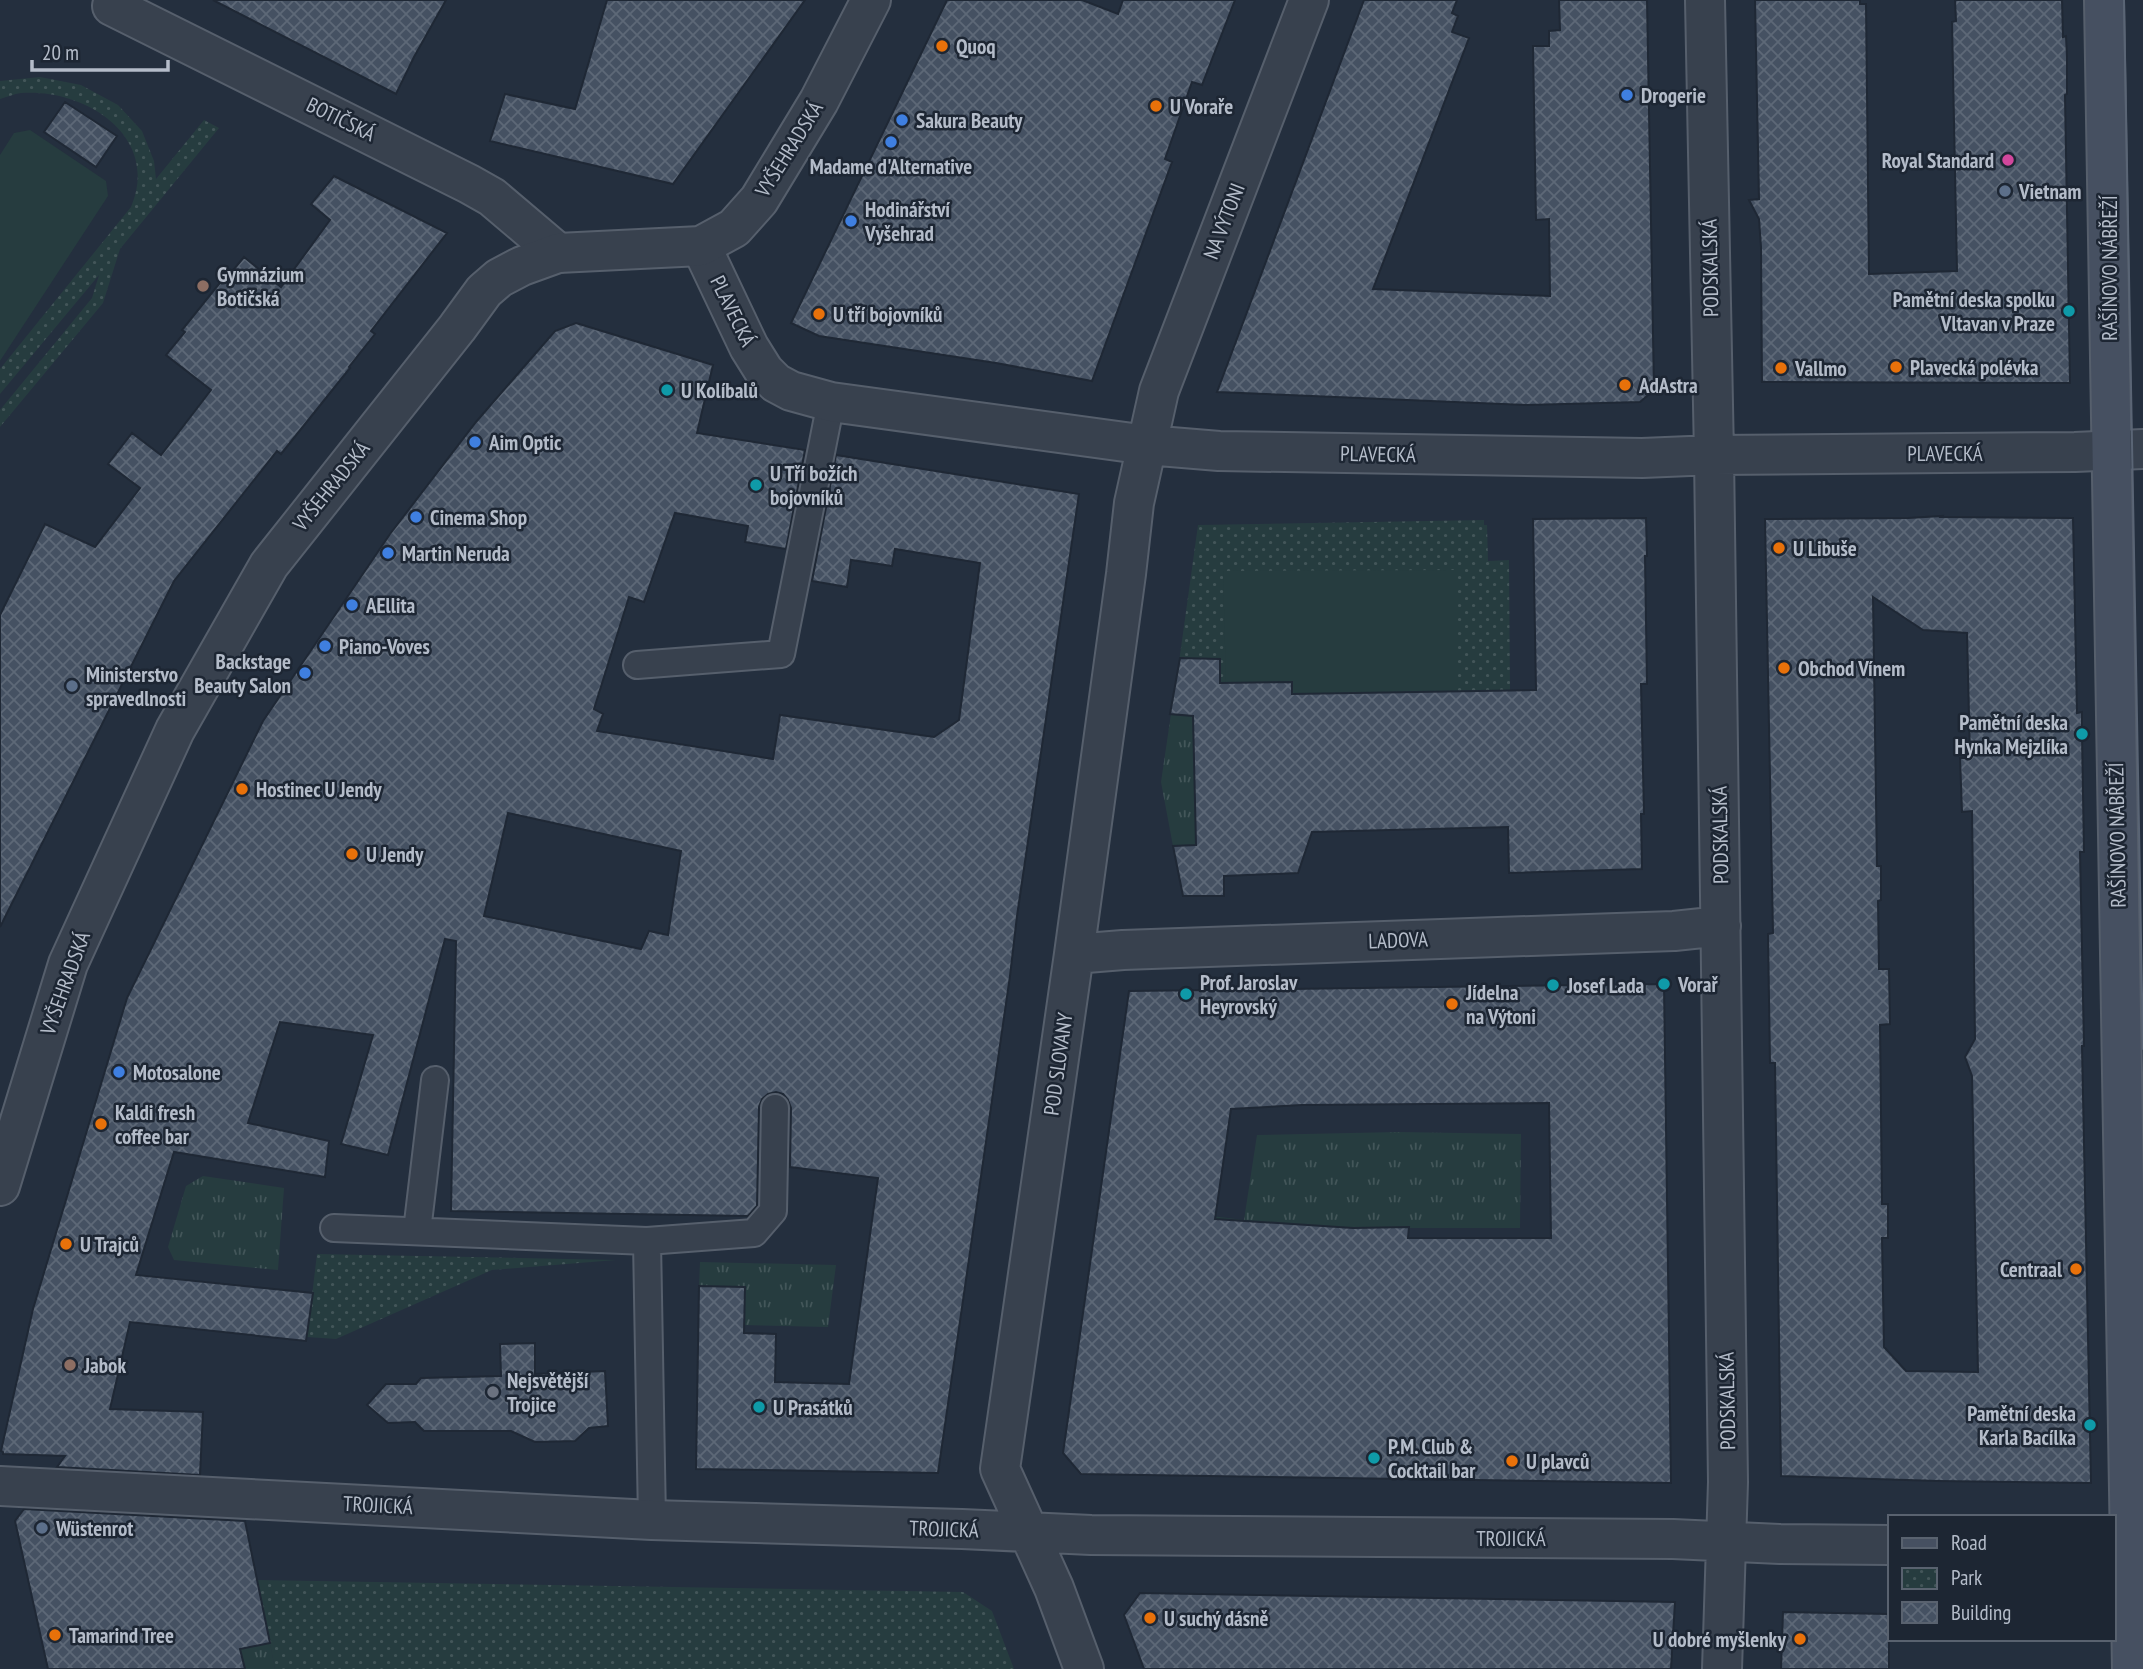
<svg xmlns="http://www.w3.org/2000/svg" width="2143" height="1669" viewBox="0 0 2143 1669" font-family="'PT Sans Narrow',sans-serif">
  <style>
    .grass { fill: url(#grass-tufts) }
    .park { fill: url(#park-dots) }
    .pitch { fill: #263c3f }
    .building { fill: url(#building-cross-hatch); stroke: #1f2835; stroke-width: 2; fill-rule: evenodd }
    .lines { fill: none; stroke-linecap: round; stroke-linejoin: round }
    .service-casing { stroke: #565f6c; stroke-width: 30 }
    .minor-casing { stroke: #565f6c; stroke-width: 42 }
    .tertiary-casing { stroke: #565f6c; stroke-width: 42 }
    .secondary-casing { stroke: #565f6c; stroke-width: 42 }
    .service { stroke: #38414e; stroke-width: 26 }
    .minor { stroke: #38414e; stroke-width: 38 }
    .tertiary { stroke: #38414e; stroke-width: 38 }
    .secondary { stroke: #465061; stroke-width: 38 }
    .tram { stroke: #5a6575; stroke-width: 2 }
    .food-dot { fill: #e8710a; stroke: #1d2633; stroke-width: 2.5 }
    .shop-dot { fill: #3f7fe0; stroke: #1d2633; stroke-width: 2.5 }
    .hotel-dot { fill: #d1479c; stroke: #1d2633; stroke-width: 2.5 }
    .service-dot { fill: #5c6f8a; stroke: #1d2633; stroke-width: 2.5 }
    .education-dot { fill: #8d6e63; stroke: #1d2633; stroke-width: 2.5 }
    .culture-dot { fill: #0f9aa8; stroke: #1d2633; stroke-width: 2.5 }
    .worship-dot { fill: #6b7280; stroke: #1d2633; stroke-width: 2.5 }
    .labels { text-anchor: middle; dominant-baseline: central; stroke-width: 5; stroke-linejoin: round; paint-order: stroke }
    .poi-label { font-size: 21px; font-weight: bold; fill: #b4bcc9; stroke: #1d2633; text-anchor: start }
    .street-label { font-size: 21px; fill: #b4bcc9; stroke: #1d2633 }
  </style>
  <defs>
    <pattern id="grass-tufts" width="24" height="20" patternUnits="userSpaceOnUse" patternTransform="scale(1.75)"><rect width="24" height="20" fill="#263c3f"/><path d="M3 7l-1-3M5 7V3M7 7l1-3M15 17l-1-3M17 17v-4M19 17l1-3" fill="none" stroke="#435659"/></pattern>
    <pattern id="park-dots" width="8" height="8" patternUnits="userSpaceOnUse" patternTransform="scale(1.75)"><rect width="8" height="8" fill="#263c3f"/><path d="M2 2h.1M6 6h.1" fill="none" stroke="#435659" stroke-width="1.8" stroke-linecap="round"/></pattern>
    <pattern id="building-cross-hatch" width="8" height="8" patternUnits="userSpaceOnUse" patternTransform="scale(1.75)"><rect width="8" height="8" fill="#455162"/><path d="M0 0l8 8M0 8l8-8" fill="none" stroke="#5d6877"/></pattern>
  </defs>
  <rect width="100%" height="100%" fill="#242f3e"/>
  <!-- grass -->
  <path class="grass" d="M1171 714H1193L1198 845 1173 846 1161 782Z
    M1398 1132 1521 1134 1520 1228H1353L1252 1222 1245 1268 1211 1216 1244 1220 1257 1135Z
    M203 1176 284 1188 278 1270 174 1260 168 1247 186 1186Z
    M700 1262 836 1265 828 1327 699 1324 744 1314V1287L699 1286Z
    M270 1643 275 1669H245L240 1649Z"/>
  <!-- park -->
  <path class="park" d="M40 77 81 85 118 105 142 131 154 161 156 179 204 120 219 128 120 249 103 303 0 427V410L92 298 99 275 0 394V369L131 207C161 136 85 88 21 93 14 94 7 97 0 99V81Z
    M1484 520V525H1487L1488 561 1509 560 1510 690 1292 694 1291 682 1220 683V663L1215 659 1191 658 1179 662 1198 525Z
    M317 1254 616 1260 492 1270 336 1339 307 1337Z
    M257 1580 963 1592 992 1611 1014 1669H275Z"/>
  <!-- pitch -->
  <path class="pitch" d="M30 130 106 181 108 196 0 361V155L14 133Z
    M1456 570V692L1292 694 1291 682 1226 683 1223 571Z"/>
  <!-- building -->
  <path class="building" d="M213 0H446L414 57 396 94Z
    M607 0H805L673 184 490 141 505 94 575 109Z
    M947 0H1082L1118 14 1123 0H1235L1202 85 1192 82 1165 159 1172 162 1092 381 996 363 819 336 791 323Z
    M1364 0H1457L1452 13 1458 16 1452 32 1469 38 1373 289 1550 296 1549 219 1536 220 1533 46H1549V31L1560 30 1559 0H1647L1654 390 1640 402 1527 405 1217 392Z
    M1755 0H1860V4H1866L1869 274 1957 271 1952 22 1956 21 1955 0H2062L2063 37 2066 36 2067 57V94L2065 95 2070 383 1762 382 1761 247 1759 219 1749 200 1759 199Z
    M65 102 117 136 96 167 44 132Z
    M334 176 447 233 371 331 375 334 349 367 350 368 281 454 277 451 174 581 0 927V615L45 524 95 547 140 488 108 464 132 433 161 455 211 390 166 355 185 332 182 330 223 279 225 280 244 257 281 287 330 220 311 204Z
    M576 323 713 365 697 433 805 450 786 549 745 542 748 526 675 513 644 602 629 597 594 709 603 714 597 731 773 759 780 715 934 737 959 720 980 563 895 549 892 566 851 560 847 587 812 581 836 455 1079 494 1017 916 1010 976 938 1473 696 1469 699 1286 745 1287 744 1333 776 1334 775 1382 849 1384 878 1178 790 1167 791 1108 788 1100 783 1094 776 1092 768 1094 762 1099 759 1107 757 1206 748 1216 451 1211 456 941 445 939 388 1155 341 1144 373 1035 280 1022 248 1123 329 1141 325 1177 174 1152 136 1275 313 1293 306 1341 130 1322 110 1409 203 1412 200 1475 57 1467 65 1456 3 1454V1452L1 1451 33 1309 127 998 263 721 390 534 476 422 555 331ZM508 813 681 851 668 935 649 931 641 949 484 916Z
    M1942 516 1941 517 2073 518 2077 713 2082 712V734L2084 852H2080L2084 1046H2082L2091 1483 1938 1481 1781 1476 1775 1063H1770L1768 934 1773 933 1765 519 1908 518ZM1873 597 1923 630 1967 633 1970 758H1960L1962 812 1972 811 1975 1039 1965 1057 1972 1076 1978 1372 1906 1371 1884 1347 1882 1238H1888V1204H1882L1880 1025 1890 1024 1889 969H1879L1878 901 1881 900V866H1877Z
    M1646 518 1647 556H1645L1647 684H1641L1644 814H1641L1642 869 1509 873 1508 827 1312 832 1298 873 1224 876V896H1183L1173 846 1196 845 1193 716 1170 714 1180 658 1220 659V683L1292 682V694L1536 690 1533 519Z
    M1664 984 1671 1483 1081 1474 1063 1453 1129 991ZM1549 1103 1551 1238H1408L1409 1227 1353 1228 1215 1219 1231 1109 1302 1105Z
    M535 1343V1374L605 1371 608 1426 589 1428 575 1441 535 1442 511 1431H424L415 1422 388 1423 367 1405 386 1384H416L421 1378 501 1376 500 1344Z
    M24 1509 245 1521 270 1643 240 1649 245 1669H48L15 1521Z
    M1140 1593 1675 1602 1671 1669H1144L1124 1615Z
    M1783 1612 1889 1614V1669H1781Z"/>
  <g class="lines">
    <defs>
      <path id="service" d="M637 665 781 654 831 402
        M334 1228 647 1241 652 1520
        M417 1231 435 1080
        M647 1241 754 1233 773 1211 775 1108"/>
      <path id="minor" d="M115 0 112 6 469 184 492 197 558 253
        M1705 0 1714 455 1728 1482 1722 1669
        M701 246 749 347 764 371 776 383 791 391 831 402 1147 445 1219 451 1642 458 1714 455 2075 452 2143 449
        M1074 954 1123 950 1674 931 1721 926
        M0 1486 652 1520 962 1529 1091 1535 1673 1539 1780 1544 1889 1545
        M1084 1669 1054 1588 1000 1469 1074 954 1126 574 1134 503 1159 391 1309 0"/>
      <path id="tertiary" d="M0 1186 68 964 175 730 269 565 457 328 484 291 499 278 522 266 558 253 701 246 734 228 759 200 819 101 871 0"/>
      <path id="secondary" d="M2104 0 2132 1669"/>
    </defs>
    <!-- service casing -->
    <use href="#service" class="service-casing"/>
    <!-- minor casing -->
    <use href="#minor" class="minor-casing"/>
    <!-- tertiary casing -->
    <use href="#tertiary" class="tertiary-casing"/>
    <!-- secondary casing -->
    <use href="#secondary" class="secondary-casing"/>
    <!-- service -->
    <use href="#service" class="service"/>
    <!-- minor -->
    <use href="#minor" class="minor"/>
    <!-- tertiary -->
    <use href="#tertiary" class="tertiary"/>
    <!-- secondary -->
    <use href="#secondary" class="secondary"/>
    <!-- tram -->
    <path class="tram" d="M2124 0 2143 1049"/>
  </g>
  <!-- markers -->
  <g class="food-dot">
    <circle cx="942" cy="46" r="7"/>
    <circle cx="1156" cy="106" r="7"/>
    <circle cx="819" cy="314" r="7"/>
    <circle cx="1896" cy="367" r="7"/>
    <circle cx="1781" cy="368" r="7"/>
    <circle cx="1625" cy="385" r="7"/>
    <circle cx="1779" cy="548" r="7"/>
    <circle cx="1784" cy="668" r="7"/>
    <circle cx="242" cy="789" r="7"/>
    <circle cx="352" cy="854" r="7"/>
    <circle cx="1452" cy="1004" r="7"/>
    <circle cx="101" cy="1124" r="7"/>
    <circle cx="66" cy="1244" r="7"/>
    <circle cx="2076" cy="1269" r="7"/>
    <circle cx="1512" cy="1461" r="7"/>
    <circle cx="1150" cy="1618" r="7"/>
    <circle cx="55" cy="1635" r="7"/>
    <circle cx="1800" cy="1639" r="7"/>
  </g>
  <g class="shop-dot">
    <circle cx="1627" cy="95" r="7"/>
    <circle cx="902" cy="120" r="7"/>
    <circle cx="891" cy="142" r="7"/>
    <circle cx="851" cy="221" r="7"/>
    <circle cx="475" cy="442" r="7"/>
    <circle cx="416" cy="517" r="7"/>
    <circle cx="388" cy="553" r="7"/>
    <circle cx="352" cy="605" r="7"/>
    <circle cx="325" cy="646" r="7"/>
    <circle cx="305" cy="673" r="7"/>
    <circle cx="119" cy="1072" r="7"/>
  </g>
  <circle class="hotel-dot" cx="2008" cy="160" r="7"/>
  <g class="service-dot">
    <circle cx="2005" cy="191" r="7"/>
    <circle cx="72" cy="686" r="7"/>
    <circle cx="42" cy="1528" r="7"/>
  </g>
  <g class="education-dot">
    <circle cx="203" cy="286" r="7"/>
    <circle cx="70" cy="1365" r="7"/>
  </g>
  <g class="culture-dot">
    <circle cx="2069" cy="311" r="7"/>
    <circle cx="667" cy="390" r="7"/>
    <circle cx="756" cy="485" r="7"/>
    <circle cx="2082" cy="734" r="7"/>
    <circle cx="1664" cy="984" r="7"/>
    <circle cx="1553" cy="985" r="7"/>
    <circle cx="1186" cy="994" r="7"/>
    <circle cx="759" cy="1407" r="7"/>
    <circle cx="2090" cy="1425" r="7"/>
    <circle cx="1374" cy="1458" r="7"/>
  </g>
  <circle class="worship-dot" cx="493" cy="1392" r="7"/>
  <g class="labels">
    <!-- poi labels -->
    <g class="poi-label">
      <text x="956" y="46">Quoq</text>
      <text x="1641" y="95">Drogerie</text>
      <text x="1170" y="106">U Voraře</text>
      <text x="916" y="120">Sakura Beauty</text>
      <text x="1994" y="160" text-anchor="end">Royal Standard</text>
      <text x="891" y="166" text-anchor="middle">Madame d'Alternative</text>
      <text x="2019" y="191">Vietnam</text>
      <text x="865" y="209">Hodinářství<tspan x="865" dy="24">Vyšehrad</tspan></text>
      <text x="217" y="274">Gymnázium<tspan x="217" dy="24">Botičská</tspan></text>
      <text x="2055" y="299" text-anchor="end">Pamětní deska spolku<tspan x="2055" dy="24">Vltavan v Praze</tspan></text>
      <text x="833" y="314">U tří bojovníků</text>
      <text x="1910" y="367">Plavecká polévka</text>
      <text x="1795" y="368">Vallmo</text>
      <text x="1639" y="385">AdAstra</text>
      <text x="681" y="390">U Kolíbalů</text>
      <text x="489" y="442">Aim Optic</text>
      <text x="770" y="473">U Tří božích<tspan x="770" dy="24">bojovníků</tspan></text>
      <text x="430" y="517">Cinema Shop</text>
      <text x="1793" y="548">U Libuše</text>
      <text x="402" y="553">Martin Neruda</text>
      <text x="366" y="605">AEllita</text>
      <text x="339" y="646">Piano-Voves</text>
      <text x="291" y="661" text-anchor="end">Backstage<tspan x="291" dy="24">Beauty Salon</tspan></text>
      <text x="1798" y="668">Obchod Vínem</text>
      <text x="86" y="674">Ministerstvo<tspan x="86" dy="24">spravedlnosti</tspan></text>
      <text x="2068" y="722" text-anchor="end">Pamětní deska<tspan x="2068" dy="24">Hynka Mejzlíka</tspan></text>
      <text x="256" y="789">Hostinec U Jendy</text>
      <text x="366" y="854">U Jendy</text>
      <text x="1200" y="982">Prof. Jaroslav<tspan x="1200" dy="24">Heyrovský</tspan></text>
      <text x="1678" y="984">Vorař</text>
      <text x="1567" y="985">Josef Lada</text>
      <text x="1466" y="992">Jídelna<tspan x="1466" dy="24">na Výtoni</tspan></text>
      <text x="133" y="1072">Motosalone</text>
      <text x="115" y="1112">Kaldi fresh<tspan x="115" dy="24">coffee bar</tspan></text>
      <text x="80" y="1244">U Trajců</text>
      <text x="2062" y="1269" text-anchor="end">Centraal</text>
      <text x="84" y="1365">Jabok</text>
      <text x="507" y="1380">Nejsvětější<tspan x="507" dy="24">Trojice</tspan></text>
      <text x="773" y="1407">U Prasátků</text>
      <text x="2076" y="1413" text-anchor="end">Pamětní deska<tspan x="2076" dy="24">Karla Bacílka</tspan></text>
      <text x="1388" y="1446">P.M. Club &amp;<tspan x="1388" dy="24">Cocktail bar</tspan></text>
      <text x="1526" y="1461">U plavců</text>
      <text x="56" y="1528">Wüstenrot</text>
      <text x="1164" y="1618">U suchý dásně</text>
      <text x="69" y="1635">Tamarind Tree</text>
      <text x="1786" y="1639" text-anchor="end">U dobré myšlenky</text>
    </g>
    <!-- street labels -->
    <g class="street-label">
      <text transform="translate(341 119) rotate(26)">BOTIČSKÁ</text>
      <text transform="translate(789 149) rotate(-58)">VYŠEHRADSKÁ</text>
      <text transform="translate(1224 221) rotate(-69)">NA VÝTONI</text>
      <text transform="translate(1710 268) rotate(-91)">PODSKALSKÁ</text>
      <text transform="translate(2109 268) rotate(-90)">RAŠÍNOVO NÁBŘEŽÍ</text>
      <text transform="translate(733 311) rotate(64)">PLAVECKÁ</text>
      <text x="1945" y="453">PLAVECKÁ</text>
      <text transform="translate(1378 454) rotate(1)">PLAVECKÁ</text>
      <text transform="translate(331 486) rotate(-51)">VYŠEHRADSKÁ</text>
      <text transform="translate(1720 835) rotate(-91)">PODSKALSKÁ</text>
      <text transform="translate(2117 835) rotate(-91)">RAŠÍNOVO NÁBŘEŽÍ</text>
      <text transform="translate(1398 940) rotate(-2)">LADOVA</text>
      <text transform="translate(65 983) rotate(-70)">VYŠEHRADSKÁ</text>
      <text transform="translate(1058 1064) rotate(-82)">POD SLOVANY</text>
      <text transform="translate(1727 1401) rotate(-91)">PODSKALSKÁ</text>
      <text transform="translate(378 1505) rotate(3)">TROJICKÁ</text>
      <text transform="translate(944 1529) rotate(2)">TROJICKÁ</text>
      <text x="1511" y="1538">TROJICKÁ</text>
    </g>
  </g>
  <!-- legend -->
  <rect x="1888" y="1515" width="228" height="126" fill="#1d2633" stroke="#59626f" stroke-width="2"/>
  <rect x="1902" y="1538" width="35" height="10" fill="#465061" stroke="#59626f" stroke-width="2"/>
  <text x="1951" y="1550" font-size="21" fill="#b4bcc9">Road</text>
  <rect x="1902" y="1568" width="35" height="21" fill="url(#park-dots)" stroke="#59626f" stroke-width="2"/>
  <text x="1951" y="1585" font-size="21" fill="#b4bcc9">Park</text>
  <rect x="1902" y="1602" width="35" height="21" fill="url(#building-cross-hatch)" stroke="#59626f" stroke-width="2"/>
  <text x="1951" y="1620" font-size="21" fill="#b4bcc9">Building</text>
  <!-- scale -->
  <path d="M32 60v10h136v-10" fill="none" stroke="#b4bcc9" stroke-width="3.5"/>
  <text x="42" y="60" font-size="21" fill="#b4bcc9" stroke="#1d2633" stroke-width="5" paint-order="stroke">20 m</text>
</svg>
